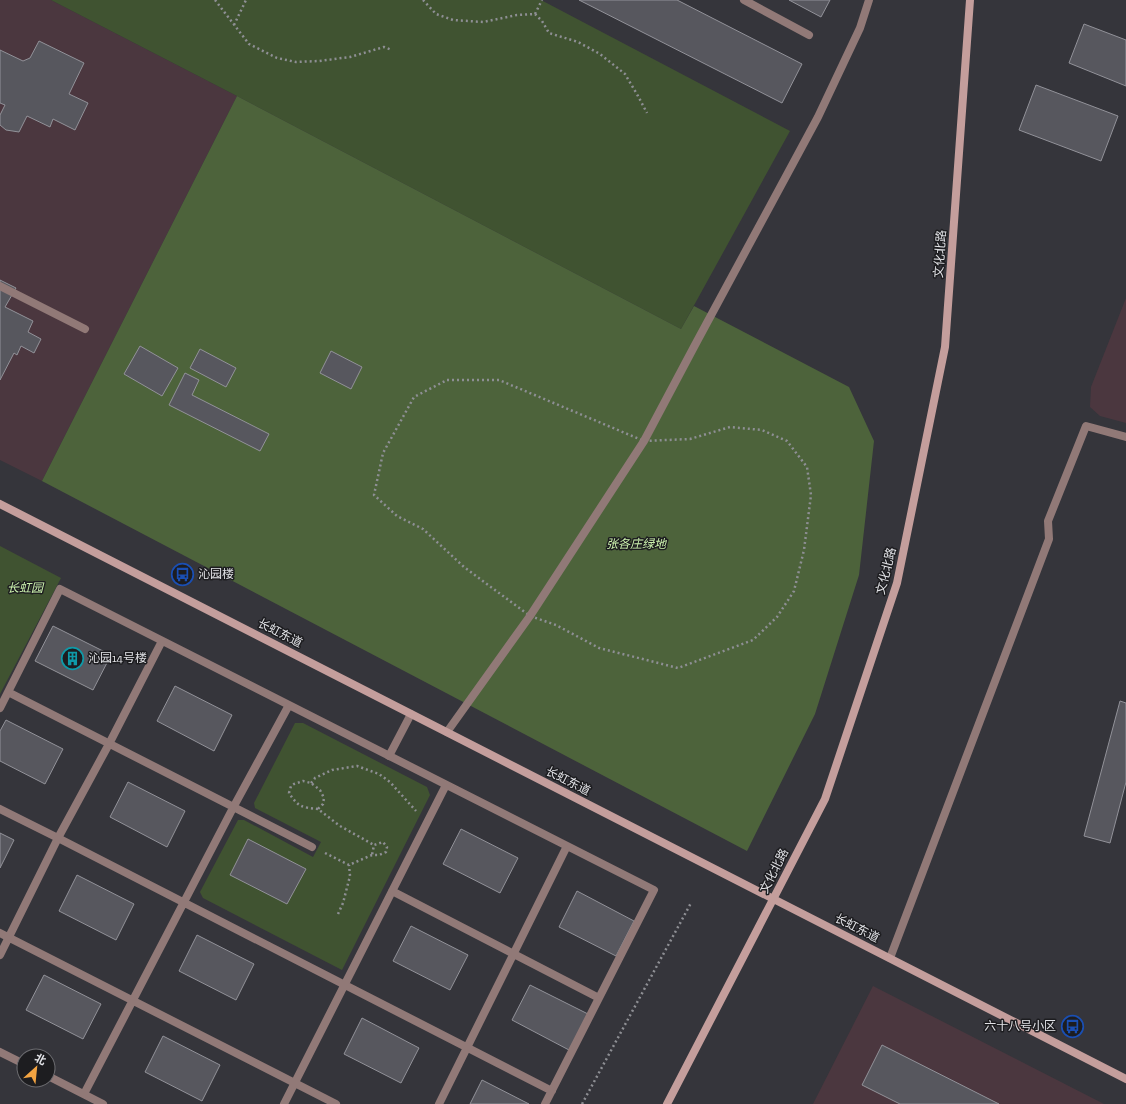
<svg xmlns="http://www.w3.org/2000/svg" width="1126" height="1104" viewBox="0 0 1126 1104" font-family="'Zilla Slab','Noto Sans SC',serif">
  <style>
    .commercial { fill: #4b373f }
    .green { fill: #405331 }
    .forest { fill: #4d633b }
    .building { fill: #57575e; stroke: #929299 }
    .lines { fill: none; stroke-linecap: round; stroke-linejoin: round }
    .path { stroke: #8e8f94; stroke-width: 2.5; stroke-dasharray: 2 3; stroke-linecap: butt }
    .lane { stroke: #917977; stroke-width: 8 }
    .street { stroke: #917977; stroke-width: 8 }
    .secondary { stroke: #c49e9c; stroke-width: 8 }
    .labels { text-anchor: middle; dominant-baseline: central; stroke-width: 3; stroke-linejoin: round; paint-order: stroke }
    .street-label { font-size: 12px; fill: #e2e3e7; stroke: #1d1d20 }
    .park-label { font-size: 12px; font-style: italic; fill: #cbf1ad; stroke: #1d1d20 }
    .poi-label { font-size: 12px; fill: #e2e3e7; stroke: #1d1d20; text-anchor: start }
  </style>
  <rect width="100%" height="100%" fill="#35353b"/>
  <!-- commercial -->
  <path class="commercial" d="M0 0H51L237 96 42 481 0 460Z
    M1126 298V423L1100 416 1090 407 1091 387Z
    M873 986 1104 1104H813Z"/>
  <!-- green -->
  <path class="green" d="M51 0H541L790 131 681 329 237 96Z
    M0 546 61 578 0 694Z
    M295 723H303L427 787 430 795 342 970 203 898 200 892 238 820H244L313 857 321 842 255 808 254 803Z"/>
  <!-- forest -->
  <path class="forest" d="M237 96 681 329 694 306 849 387 874 441 859 575 815 714 747 851 42 481Z"/>
  <!-- building -->
  <path class="building" d="M579 0H677L802 64 782 103Z
    M789 0H830L821 17Z
    M1084 24 1126 40V86L1069 63Z
    M39 41 84 63 69 94 88 103 75 130 53 119 50 127 27 116 19 132 6 130 0 125V115L5 105 0 103V50L23 61 30 58Z
    M1036 85 1118 116 1101 161 1019 130Z
    M0 280 16 288 5 307 33 321 28 332 41 339 34 353 21 346 17 355 14 353 0 380Z
    M140 346 178 368 162 396 124 374Z
    M200 349 236 368 226 387 190 368Z
    M331 351 362 367 351 389 320 373Z
    M185 373 199 380 192 395 269 434 260 451 169 405Z
    M53 626 111 655 93 690 35 661Z
    M175 686 232 715 214 751 157 721Z
    M1120 701 1126 703V782L1110 843 1084 836Z
    M6 720 63 749 45 784 0 761V731Z
    M128 782 185 811 167 847 110 817Z
    M461 829 518 858 500 893 443 864Z
    M0 833 14 840 0 868Z
    M248 839 306 869 287 904 230 875Z
    M77 875 134 904 116 940 59 911Z
    M577 891 634 921 616 956 559 927Z
    M411 926 468 955 450 990 393 961Z
    M197 935 254 964 236 1000 179 971Z
    M44 975 101 1004 83 1039 26 1010Z
    M530 985 588 1014 569 1050 512 1020Z
    M362 1018 419 1048 401 1083 344 1054Z
    M163 1036 220 1065 202 1101 145 1072Z
    M882 1045 999 1104H900L862 1085Z
    M482 1080 529 1104H470Z"/>
  <g class="lines">
    <!-- path -->
    <path class="path" d="M215 0 249 44 277 58 296 62 319 61 350 57 384 47 392 50
      M423 0 436 14 453 20 483 22 517 15 535 14 542 21 549 33 578 42 600 54 625 74 638 96 647 113
      M535 14 542 0
      M234 25 246 0
      M447 380H499L644 441 690 439 730 427 762 430 787 441 807 467 811 495 804 550 794 591 777 617 753 640 678 668 599 648 556 625 530 616 464 567 423 529 397 516 374 495 383 453 414 397Z
      M311 783 315 778 332 770 357 766 379 774 390 782 416 811
      M318 809C302 807 299 808 289 793L291 786 294 784 303 781 311 783 320 790 324 798 323 804 318 809 340 826 374 845
      M325 853 349 865 372 855H379L386 852 387 847 383 842 374 845 372 855
      M338 914 343 903 350 876 349 865
      M582 1104 691 903"/>
    <!-- lane -->
    <path class="lane" d="M744 0 809 35
      M0 286 85 329
      M8 692 312 847
      M0 708 60 589 654 890 545 1104
      M0 809 58 838 552 1091
      M392 891 599 998
      M0 933 336 1104
      M0 955 58 838 109 744 162 641
      M0 1052 24 1064
      M48 1076 103 1104
      M84 1094 234 806 289 705
      M284 1104 446 785
      M439 1104 567 846"/>
    <!-- street -->
    <path class="street" d="M447 732 530 616 644 441 695 345 818 117 860 28 869 0
      M389 756 411 714
      M890 958 1049 539 1048 521 1086 426 1126 437"/>
    <!-- secondary -->
    <path class="secondary" d="M0 504 1126 1079
      M667 1104 825 799 897 583 945 347 970 0"/>
  </g>
  <!-- icons -->
  <defs>
    <symbol id="bus-ring" viewBox="-11 -11 22 22"><circle r="9.5" fill="#1d1d20" stroke="#1a4fb4" stroke-width="1.5"/><path d="M-5-6H5V4H4V6H2V4H-2V6H-4V4H-5ZM-3.5-4V0h7V-4ZM-3.5 1.2v1.5H-2V1.2ZM2 1.2v1.5H3.5V1.2Z" fill="#1a4fb4"/></symbol>
    <symbol id="building-ring" viewBox="-11 -11 22 22"><circle r="9.5" fill="#1d1d20" stroke="#0f9aa8" stroke-width="1.5"/><path d="M-4-6H4V6H1V3H-1V6H-4ZM-2.5-4.3h1.7v1.8h-1.7ZM.8-4.3h1.7v1.8H.8ZM-2.5-1h1.7V.8h-1.7ZM.8-1h1.7V.8H.8Z" fill="#0f9aa8"/></symbol>
  </defs>
  <g fill-rule="evenodd">
    <use href="#bus-ring" x="170" y="562" width="25" height="25"/>
    <use href="#building-ring" x="60" y="646" width="25" height="25"/>
    <use href="#bus-ring" x="1060" y="1014" width="25" height="25"/>
  </g>
  <g class="labels">
    <!-- street labels -->
    <g class="street-label">
      <text transform="translate(940 254) rotate(-86)">文化北路</text>
      <text transform="translate(886 571) rotate(-76)">文化北路</text>
      <text transform="translate(280 633) rotate(27)">长虹东道</text>
      <text transform="translate(568 781) rotate(27)">长虹东道</text>
      <text transform="translate(774 871) rotate(-63)">文化北路</text>
      <text transform="translate(857 928) rotate(27)">长虹东道</text>
    </g>
    <!-- park labels -->
    <g class="park-label">
      <text x="636" y="544">张各庄绿地</text>
      <text x="25" y="588">长虹园</text>
    </g>
    <!-- poi labels -->
    <g class="poi-label">
      <text x="198" y="574">沁园楼</text>
      <text x="88" y="658">沁园14号楼</text>
      <text x="1056" y="1026" text-anchor="end">六十八号小区</text>
    </g>
  </g>
  <!-- north arrow -->
  <g transform="translate(36 1068) rotate(27)"><circle r="19" fill="#1d1d20" stroke="#6c6c70"/>
  <path d="M0-3L7 15L0 10L-7 15Z" fill="#f3a442"/>
  <text y="-6" font-size="11" font-weight="bold" text-anchor="middle" fill="#e2e3e7">北</text>
  </g>
</svg>
